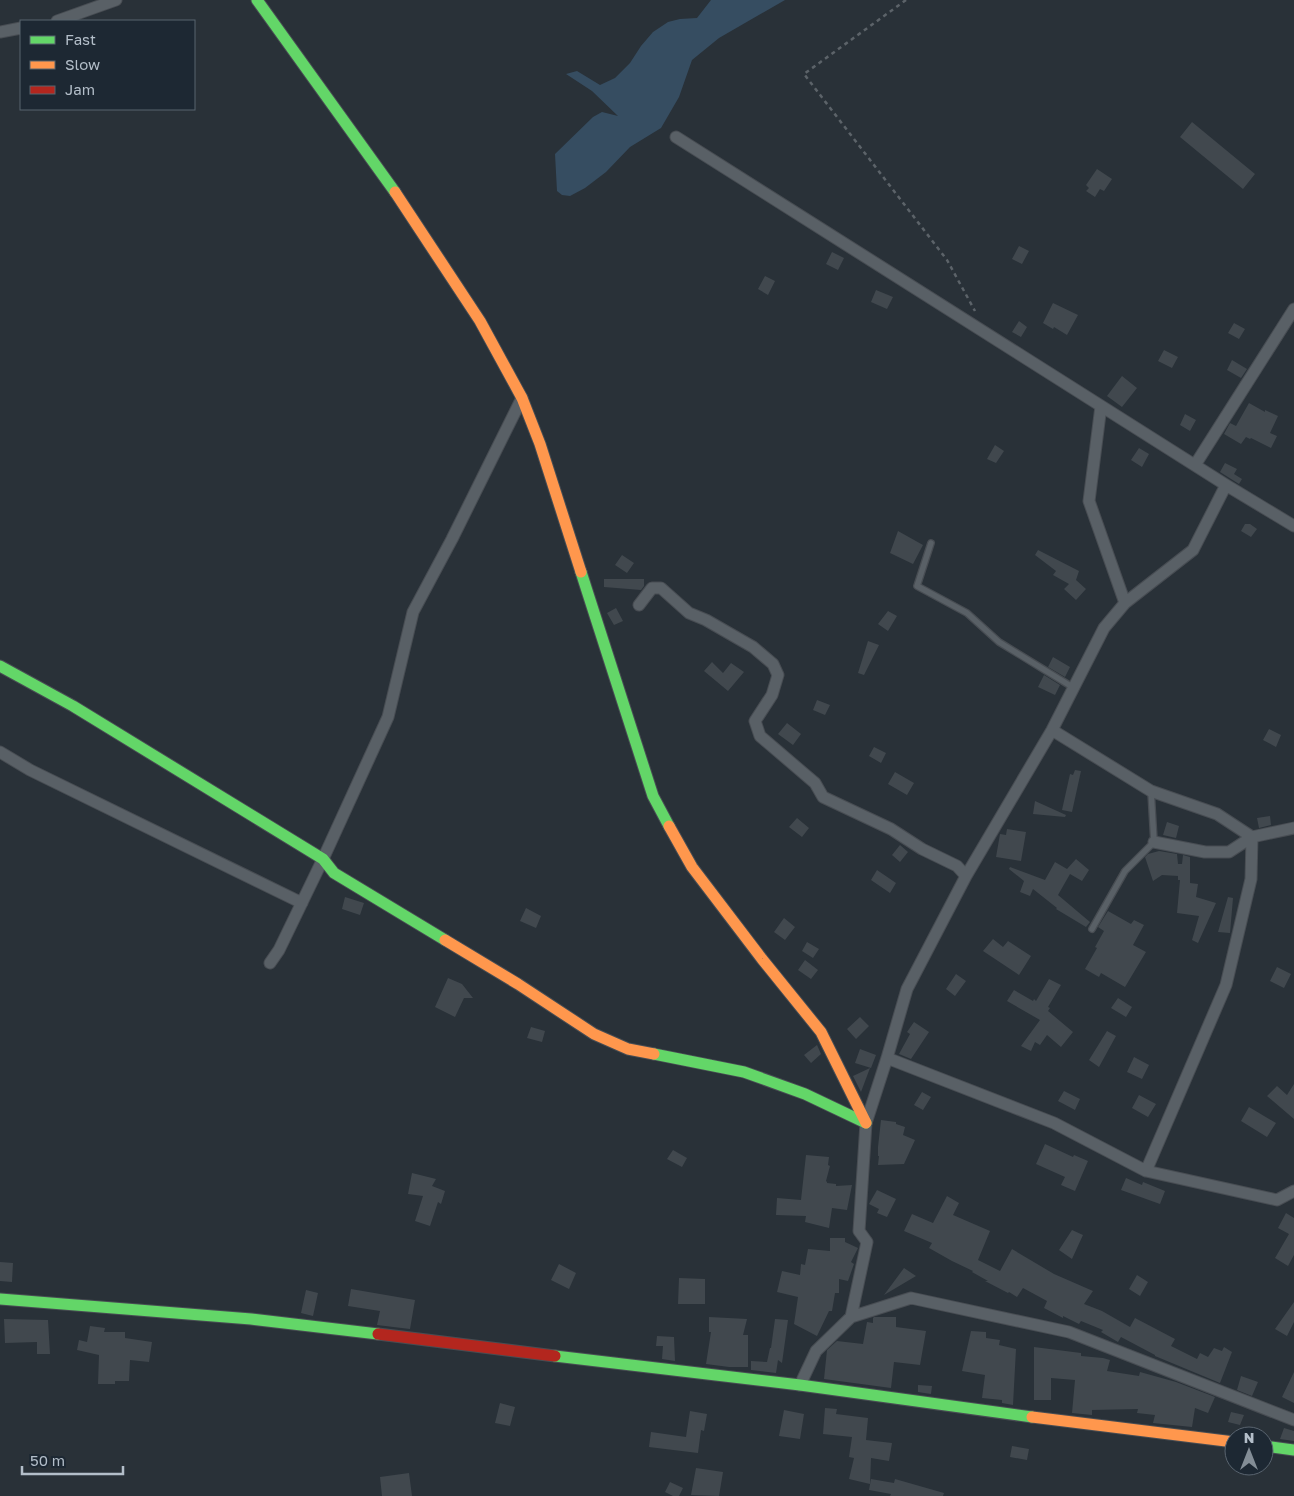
<svg xmlns="http://www.w3.org/2000/svg" width="1294" height="1496" viewBox="0 0 1294 1496" font-family="'Golos Text',sans-serif">
  <style>
    .water { fill: #364d61 }
    .building { fill: #41484e }
    .lines { fill: none; stroke-linecap: round; stroke-linejoin: round }
    .lane-casing { stroke: #484d53; stroke-width: 8 }
    .street-casing { stroke: #484d53; stroke-width: 13 }
    .fast-casing { stroke: #484d53; stroke-width: 13 }
    .slow-casing { stroke: #484d53; stroke-width: 13 }
    .jam-casing { stroke: #484d53; stroke-width: 13 }
    .path { stroke: #5c6369; stroke-width: 2.5; stroke-dasharray: 4 4; stroke-linecap: butt }
    .lane { stroke: #596066; stroke-width: 5.5 }
    .street { stroke: #596066; stroke-width: 11 }
    .fast { stroke: #63d668; stroke-width: 11 }
    .slow { stroke: #ff974d; stroke-width: 11 }
    .jam { stroke: #b3261e; stroke-width: 11 }
  </style>
  <rect width="100%" height="100%" fill="#293138"/>
  <!-- water -->
  <path class="water" d="M711 0H785L719 38 692 60 679 97 661 128 630 147 606 172 585 188 570 196 562 195 557 191 555 154 593 117 602 112 618 116 592 91 566 74 577 71 600 85 615 78 630 63 641 46 653 32 668 22 680 19 697 18Z"/>
  <!-- building -->
  <path class="building" d="M1192 122 1255 174 1243 189 1180 137Z
    M1097 169 1112 179 1104 191 1100 189 1095 197 1086 191 1089 188 1086 185Z
    M1019 246 1029 251 1022 264 1012 259Z
    M832 252 844 258 838 270 826 264Z
    M765 276 775 281 768 295 758 289Z
    M876 290 893 297 887 309 871 302Z
    M1053 303 1078 315 1067 335 1054 327 1053 329 1043 323Z
    M1019 321 1027 327 1021 337 1012 332Z
    M1234 323 1245 329 1239 339 1228 333Z
    M1164 350 1178 357 1172 368 1158 361Z
    M1232 360 1247 369 1241 378 1227 370Z
    M1122 376 1137 388 1122 407 1107 396Z
    M1249 403 1265 412V410L1278 416 1270 433 1277 436 1271 448 1251 438 1250 439 1246 437 1241 444 1224 434 1230 423 1236 426Z
    M1185 414 1196 420 1190 431 1180 425Z
    M995 445 1004 451 996 463 987 459Z
    M1139 448 1149 454 1142 467 1131 460Z
    M1225 463 1237 469 1234 474 1242 479 1239 484 1220 472Z
    M1245 524H1250L1257 529 1251 537 1241 531Z
    M898 531 923 545 913 564 890 553Z
    M1038 550 1079 571 1076 580 1086 589 1076 600 1064 589 1069 584 1053 575 1056 571 1035 555Z
    M622 555 634 563 627 573 615 565Z
    M604 579H644V586L641 590 604 587Z
    M616 608 623 621 614 625 607 613Z
    M888 611 897 616 888 631 878 624Z
    M868 641 879 645 864 675 858 673Z
    M1053 657 1070 667 1065 677 1048 667Z
    M712 662 723 673 731 663 744 672 728 691 704 671Z
    M1044 675 1060 685 1055 695 1038 687Z
    M817 700 830 705 825 715 813 710Z
    M787 723 801 734 793 745 778 734Z
    M1269 729 1281 735 1276 747 1263 740Z
    M874 747 886 753 881 763 869 756Z
    M1075 770 1081 771 1072 812 1062 810 1070 774 1073 775Z
    M895 772 914 783 907 795 888 784Z
    M1035 801 1066 815 1065 817 1033 814Z
    M1270 816 1271 825 1259 828 1257 818Z
    M797 818 809 828 802 837 789 827Z
    M1167 822 1179 826 1176 838 1163 835Z
    M1007 829 1026 832 1021 861 996 857 1000 834 1006 835Z
    M900 845 908 852 900 862 892 855Z
    M1159 851 1177 854 1178 864H1182L1183 855 1190 857V883L1198 884 1196 897 1216 903 1198 943 1192 940 1199 916 1177 913 1180 880H1178V876L1162 875 1153 881 1145 857 1148 854Z
    M1076 859 1089 870 1082 881 1070 874 1058 895 1090 922 1086 927 1056 909 1057 908 1033 889 1030 896 1020 892 1024 881 1009 869 1010 867 1045 880 1055 862 1067 869Z
    M877 870 896 883 890 893 871 880Z
    M345 897 364 903 360 915 342 909Z
    M1228 897 1233 898 1230 933 1218 932Z
    M526 908 541 916 536 928 520 921Z
    M1108 911 1131 924 1134 920 1144 925 1133 945 1146 952 1125 987 1101 973 1099 977 1085 969 1097 948 1095 947 1104 931 1098 927Z
    M784 918 795 927 785 940 774 932Z
    M993 939 1003 947 1008 941 1031 956 1019 975 983 951Z
    M807 942 819 949 813 958 802 951Z
    M805 960 818 970 811 979 798 970Z
    M1277 967 1291 974 1284 988 1270 981Z
    M956 974 966 981 955 996 946 989Z
    M448 978 462 984 473 998H464L455 1017 435 1007Z
    M1049 979 1061 985 1048 1007 1050 1008 1048 1011 1073 1032 1061 1047 1047 1035 1040 1045 1035 1042 1031 1051 1021 1046 1040 1020 1007 1001 1014 990 1033 1001 1034 999 1036 1001Z
    M1118 998 1132 1007 1126 1017 1111 1008Z
    M860 1017 869 1026 856 1039 847 1029Z
    M914 1022 929 1032 911 1059 899 1054 910 1034 907 1032Z
    M531 1027 545 1031 542 1042 527 1038Z
    M1107 1031 1116 1036 1099 1067 1089 1060Z
    M817 1045 821 1054 811 1063 804 1055Z
    M860 1049 876 1055 871 1068 855 1063Z
    M1134 1057 1149 1065 1142 1079 1127 1072Z
    M870 1068 861 1092 853 1076Z
    M1294 1084V1119L1267 1096 1277 1086 1287 1095Z
    M1064 1091 1080 1099 1075 1110 1058 1101Z
    M922 1092 931 1097 923 1110 914 1105Z
    M1139 1095 1156 1104 1148 1117 1132 1108Z
    M1249 1107 1276 1123 1267 1137 1241 1121Z
    M881 1120 896 1122V1124L905 1127 903 1135 915 1140 904 1164 878 1165 879 1156H878V1147Z
    M1045 1144 1073 1157 1074 1155 1088 1161 1075 1191 1061 1185 1065 1177 1036 1164Z
    M673 1150 687 1158 682 1167 667 1159Z
    M806 1155 829 1157 828 1165 830 1166 826 1181 827 1182V1183L836 1184V1186L852 1185 847 1210 832 1208 829 1228 805 1222 806 1216 776 1215 777 1198 801 1200Z
    M412 1173 436 1179 432 1186 445 1191 441 1204 438 1202 430 1226 415 1221 423 1196 408 1194Z
    M1126 1178 1142 1185 1143 1182 1165 1191 1160 1204 1121 1190Z
    M877 1190 896 1199 887 1217 877 1213 879 1209 869 1204Z
    M947 1196 959 1203 953 1215 990 1231 978 1260 1000 1271 1012 1249 1054 1274 1093 1291 1084 1304 1102 1311 1130 1327 1135 1318 1175 1339 1171 1346 1197 1359 1200 1353 1208 1357 1214 1348 1222 1351 1224 1347 1232 1352 1220 1383 1155 1356V1355L1121 1337 1118 1342 1101 1332 1103 1330 1081 1321 1079 1324 1063 1316V1318L1044 1308 1047 1301 1023 1288 1017 1297 1009 1292 1008 1293 985 1281H988L972 1272 973 1271 952 1261 929 1248 932 1243 904 1231 912 1214 933 1223Z
    M1286 1213 1294 1218V1255L1288 1266 1275 1258 1289 1234 1278 1228Z
    M1072 1230 1083 1235 1072 1259 1059 1250Z
    M830 1238H845V1242L858 1248 851 1262 854 1264 848 1281 839 1279V1293H835L832 1311H829L817 1336 794 1324 798 1297 777 1292 782 1271 800 1275 801 1264 805 1265 808 1249 830 1251Z
    M0 1262 13 1263 12 1282 0 1281Z
    M559 1264 576 1273 569 1289 551 1280Z
    M904 1268 916 1276 884 1295Z
    M1137 1275 1148 1282 1140 1296 1129 1289Z
    M679 1278 705 1279V1304H678Z
    M351 1289 415 1300 410 1329 377 1325 380 1311 348 1306Z
    M306 1290 318 1293 313 1316 301 1313Z
    M1294 1302V1322L1287 1336 1275 1329Z
    M709 1317 747 1319 743 1335H748V1367H729L706 1364 711 1332H709Z
    M874 1317H896V1327L926 1331 920 1365 894 1362 891 1388 824 1379 827 1350 837 1341 863 1344 867 1322 873 1323V1318Z
    M4 1319 48 1320 50 1354H37V1342L5 1343Z
    M775 1319 788 1320 782 1363 778 1360 776 1373 751 1370V1361L767 1362 770 1348H771Z
    M90 1326 105 1328 104 1332H125V1338L152 1342 149 1362 130 1360 129 1381H115V1384H98L99 1355 77 1350 79 1340 87 1342Z
    M971 1331 986 1332V1338L1000 1340 999 1345 1016 1349 1013 1405 1002 1403V1400L982 1398 985 1375 962 1371Z
    M657 1336 674 1337 675 1361 662 1359 663 1346H656Z
    M1034 1347 1081 1353V1356L1103 1358 1110 1360 1107 1371 1139 1376 1140 1372 1176 1382 1215 1397 1208 1413 1195 1408 1192 1427 1153 1423 1155 1415 1137 1413 1138 1409 1092 1410V1415L1072 1413 1075 1380 1051 1378V1400H1034Z
    M1294 1372V1403L1282 1397Z
    M1241 1376 1258 1382 1252 1396 1237 1390Z
    M918 1385 932 1386 931 1394 918 1392Z
    M500 1403 515 1407 510 1426 495 1423Z
    M825 1408 837 1409 836 1414 868 1418 866 1440 892 1443 889 1461 871 1458 870 1484 849 1479 854 1458 849 1457 852 1437 823 1434Z
    M784 1410 804 1414 800 1439 779 1436Z
    M690 1411 707 1414 704 1431 701 1430 698 1453 649 1447 651 1432 686 1437Z
    M1231 1412 1244 1415 1240 1425 1228 1422Z
    M1284 1428 1294 1431V1441L1280 1439Z
    M1012 1446 1029 1449 1027 1460 1010 1457Z
    M696 1468 723 1472 719 1496 691 1495Z
    M409 1473 412 1496H382L380 1477Z
    M871 1479 894 1483 895 1479 944 1493 943 1496H890L891 1494 869 1490Z
    M670 1482 683 1488 679 1496H673L665 1492Z"/>
  <g class="lines">
    <defs>
      <path id="lane" d="M931 543 917 586 967 613 999 642 1074 688
        M1092 929 1125 871 1154 842 1151 791"/>
      <path id="street" d="M57 21 116 0
        M0 32 21 28
        M676 137 1226 485 1294 526
        M1101 406 1089 501 1125 603
        M1195 465 1294 309
        M639 605 652 588H661L689 613 706 620 753 647 773 664 778 675 772 695 755 721 760 736 815 783 823 797 891 829 922 849 957 866 966 876
        M1052 730 1151 791 1217 814 1252 837 1294 828
        M0 752 30 770 302 903
        M270 963 279 950 323 859 388 717 413 612 452 539 522 398
        M887 1058 1054 1123 1146 1171 1277 1200 1294 1191
        M1146 1171 1226 985 1251 879 1252 837 1229 852H1205L1154 842
        M851 1317 867 1242 859 1231 866 1123 887 1058 907 989 966 876 1052 730 1104 628 1125 603 1193 550 1226 485
        M800 1385 816 1351 851 1317 911 1298 1069 1332 1294 1420"/>
      <path id="fast" d="M257 0 395 192
        M581 572 653 796 669 826
        M0 666 73 706 323 859 334 873 445 940
        M654 1054 744 1072 805 1094 866 1123
        M0 1299 251 1319 378 1334
        M555 1356 800 1385 1032 1417
        M1264 1446 1294 1450"/>
      <path id="slow" d="M395 192 480 321 522 398 540 444 581 572
        M669 826 692 867 762 959 821 1032 866 1123
        M445 940 518 984 594 1034 628 1049 654 1054
        M1032 1417 1234 1442"/>
      <path id="jam" d="M378 1334 555 1356"/>
    </defs>
    <!-- lane casing -->
    <use href="#lane" class="lane-casing"/>
    <!-- street casing -->
    <use href="#street" class="street-casing"/>
    <!-- fast casing -->
    <use href="#fast" class="fast-casing"/>
    <!-- slow casing -->
    <use href="#slow" class="slow-casing"/>
    <!-- jam casing -->
    <use href="#jam" class="jam-casing"/>
    <!-- path -->
    <path class="path" d="M906 0 804 74 947 260 975 311"/>
    <!-- lane -->
    <use href="#lane" class="lane"/>
    <!-- street -->
    <use href="#street" class="street"/>
    <!-- fast -->
    <use href="#fast" class="fast"/>
    <!-- slow -->
    <use href="#slow" class="slow"/>
    <!-- jam -->
    <use href="#jam" class="jam"/>
  </g>
  <!-- legend -->
  <rect x="20" y="20" width="175" height="90" fill="#1d2833" stroke="#59646f"/>
  <rect x="30" y="36" width="25" height="8" fill="#63d668" stroke="#59646f"/>
  <text x="65" y="45" font-size="15" fill="#b3bec9">Fast</text>
  <rect x="30" y="61" width="25" height="8" fill="#ff974d" stroke="#59646f"/>
  <text x="65" y="70" font-size="15" fill="#b3bec9">Slow</text>
  <rect x="30" y="86" width="25" height="8" fill="#b3261e" stroke="#59646f"/>
  <text x="65" y="95" font-size="15" fill="#b3bec9">Jam</text>
  <!-- north arrow -->
  <g transform="translate(1249 1451)"><circle r="24" fill="#1d2833" stroke="#59646f"/>
  <path d="M0-4L9 19L0 12L-9 19Z" fill="#838d96"/>
  <text y="-8" font-size="14" font-weight="bold" text-anchor="middle" fill="#b3bec9">N</text>
  </g>
  <!-- scale -->
  <path d="M22 1466v8h101v-8" fill="none" stroke="#b3bec9" stroke-width="2.5"/>
  <text x="30" y="1466" font-size="15" fill="#b3bec9" stroke="#1d2833" stroke-width="4" paint-order="stroke">50 m</text>
</svg>
